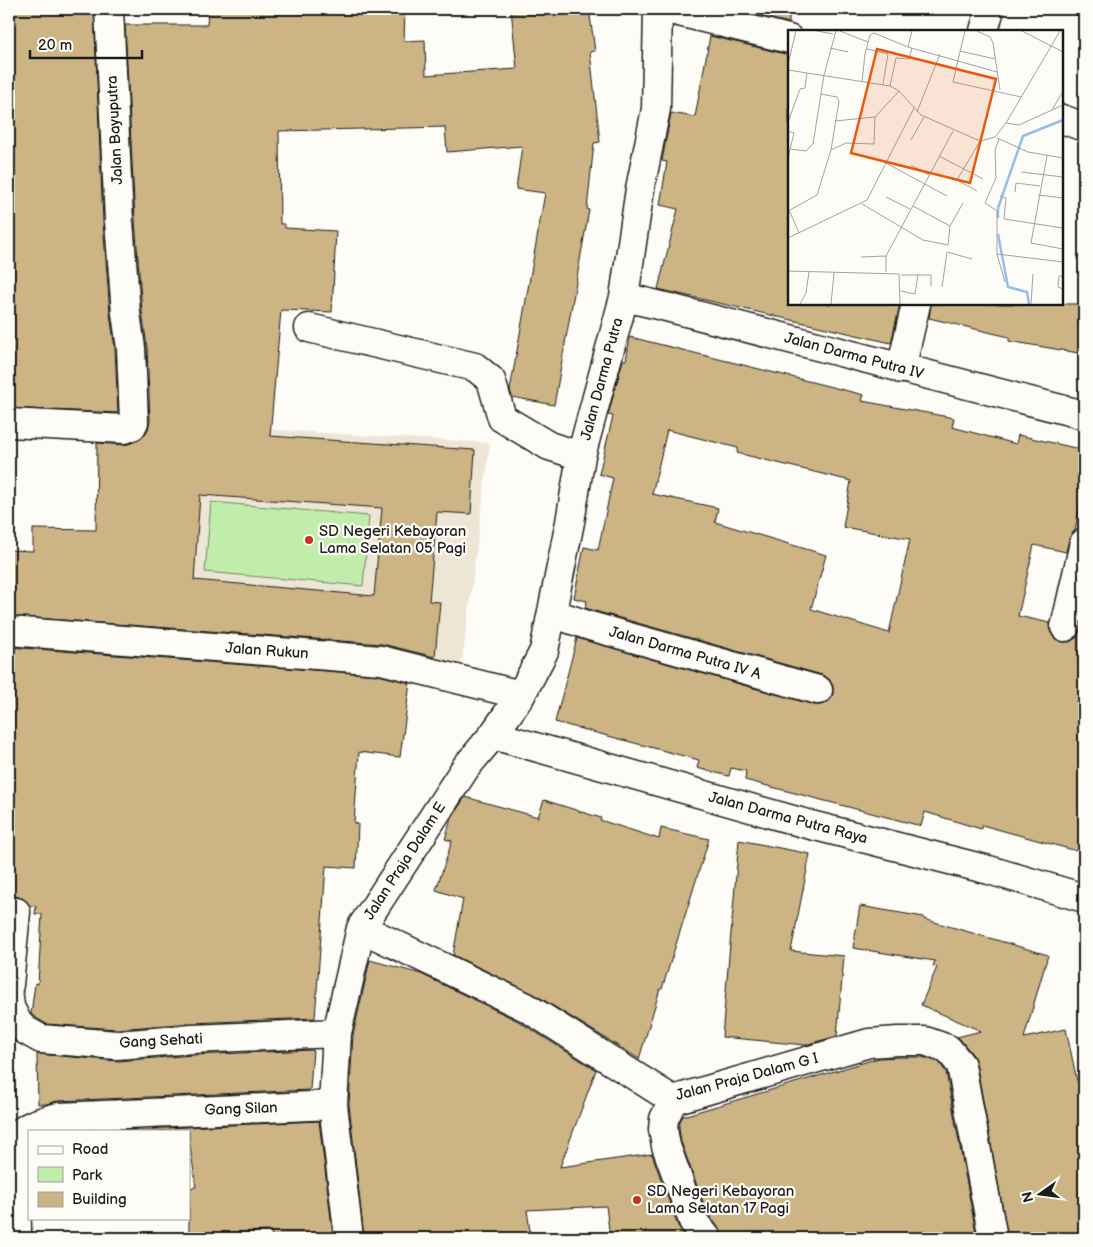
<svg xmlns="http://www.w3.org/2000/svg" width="1093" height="1247" viewBox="0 0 1093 1247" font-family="'Balsamiq Sans',sans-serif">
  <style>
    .built { fill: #eee6d4 }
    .green { fill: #c1edaa; stroke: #6e8463 }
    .building { fill: #ccb484; stroke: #1c1c1c; fill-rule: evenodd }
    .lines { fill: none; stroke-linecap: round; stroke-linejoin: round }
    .minor-casing { stroke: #1c1c1c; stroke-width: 31 }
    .minor { stroke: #fdfcf7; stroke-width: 28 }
    .poi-dot { fill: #c8321e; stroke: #fdfcf7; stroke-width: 2 }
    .labels { text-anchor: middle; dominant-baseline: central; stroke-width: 4.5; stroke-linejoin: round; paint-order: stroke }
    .street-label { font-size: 15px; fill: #1c1c1c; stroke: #fdfcf7 }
    .poi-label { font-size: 15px; fill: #1c1c1c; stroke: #fdfcf7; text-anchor: start }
    .inset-river { fill: none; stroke: #92bfeb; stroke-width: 2.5 }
    .inset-road { fill: none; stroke: #a3a29f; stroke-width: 1 }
    .view { fill: #e8590c; fill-opacity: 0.15; stroke: #e8590c; stroke-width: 2.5 }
    .inset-edge { fill: none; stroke: #1c1c1c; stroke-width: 2.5 }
  </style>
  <rect width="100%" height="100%" fill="#fdfcf7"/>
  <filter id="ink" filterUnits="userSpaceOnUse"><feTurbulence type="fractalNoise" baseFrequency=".02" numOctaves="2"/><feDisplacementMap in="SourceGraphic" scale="10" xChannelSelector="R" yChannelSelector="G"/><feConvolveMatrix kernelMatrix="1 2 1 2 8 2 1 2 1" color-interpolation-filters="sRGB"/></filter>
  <g filter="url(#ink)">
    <!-- built -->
    <path class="built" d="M143 422 490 443 462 663 139 637Z"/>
    <!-- green -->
    <path class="green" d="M211 502 369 516 363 586 205 572Z"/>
    <!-- building -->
    <path class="building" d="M9 9H94L103 222 110 314 115 349 118 413 9 408Z
      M208 9H405L404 41 425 40 426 75 517 69 511 9H589L595 51 590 52 600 142 594 143 587 209 589 210 554 405 512 397 510 390 545 193 516 189 522 146 447 152 445 127 279 131 280 224H285V228L336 231 332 312 281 310 270 436 475 450 471 514 437 512 429 601 440 602 435 657 382 644 9 616V550L33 551V529L96 530 97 443 124 445 131 443 139 440 146 434 148 429 150 421 147 347 142 311 135 220 125 25H207ZM200 495 382 508 374 596 194 580Z
      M731 9H789V23Z
      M710 36 785 54H789V304H900L891 343 658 289 678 209 660 205 667 162 662 161 671 113 695 117Z
      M931 304H1084V354L1009 341V337L929 318Z
      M630 337 864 395 862 401 954 418 952 427 1016 444 1018 435 1084 450V484L1075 531 1072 533 1069 539 1066 552 1034 545 1018 616 1050 623V631L1054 638 1062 642H1070L1077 637 1080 630 1084 631V853L982 825 981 829 925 812 921 826 745 780 746 771 731 768 729 776 697 768 699 760 555 722 577 638 814 705H821L829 701 833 694V686L829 679 822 675 595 611 585 608 587 601 574 598 584 547 598 550 613 478 599 474 613 416 608 415 623 360H626ZM667 430 738 448 737 453 851 481 843 527 910 539 889 633 811 609 826 555 715 522 718 508 652 494Z
      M9 647 378 675 410 683 400 757 359 752 354 823 358 824 356 868 326 866 315 1018 191 1023 117 1029 46 1024 35 1017 31 1014 35 983 38 984 42 914H35L36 906H30L24 899 16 896H9Z
      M465 797 538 817 544 800 601 818 600 820 659 839 661 828 709 839 662 989H660L639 1059 534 994 453 955 463 899 436 890 452 841 445 839 451 819Z
      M739 840 810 854 791 951 844 956 837 1036 805 1045 722 1037Z
      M860 906 924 917V919L1048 955 1024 1038 1066 1029 1077 1081 1084 1080V1238H1008L976 1062 973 1055 960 1039 957 1037 981 1031 921 1005 937 967 933 966 935 961 853 948Z
      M370 960 421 974 518 1021 596 1070 560 1167 652 1154 678 1226 687 1238H610L606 1206 527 1210 531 1238H364L349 1104 353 1035Z
      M313 1050 310 1090 57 1101 46 1104H38L37 1054 118 1061 193 1055Z
      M899 1057H922L939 1062 946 1072 977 1238H722V1235L719 1228 707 1213 681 1142 679 1128V1123L683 1116 879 1058Z
      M319 1121 333 1235 295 1238H272L271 1231 189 1234V1188L196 1187 189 1138V1131H101Z"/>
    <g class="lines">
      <defs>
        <path id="minor" d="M666 9 789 39
          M984 31 990 9
          M1062 119 1084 127
          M624 297 662 306 1084 415
          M309 328 475 367 491 380 502 418 549 446 581 456
          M901 369 916 304
          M9 423 125 429 132 426 134 422 131 348 126 313 119 221 109 9
          M552 613 590 626 818 690
          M1065 627 1084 543
          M9 631 381 660 521 695
          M493 735 807 824 989 870 1084 898
          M9 912H16L9 985
          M361 928 526 1007 673 1100 869 1043 898 1041H925L948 1049 961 1065 993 1238
          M9 997 10 1007 18 1023 25 1030 41 1039 117 1045 192 1039 337 1033
          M673 1100 664 1119 663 1129 666 1146 693 1221 707 1238
          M17 1238 16 1137C27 1124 43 1121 58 1117L333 1105
          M349 1238 333 1105 337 1033 361 928 466 767 493 735 521 695 544 651 570 522 581 456 624 297 640 189 656 109 658 9"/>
      </defs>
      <!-- minor casing -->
      <use href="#minor" class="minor-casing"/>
      <!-- minor -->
      <use href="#minor" class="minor"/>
    </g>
  </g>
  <!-- markers -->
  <g class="poi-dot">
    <circle cx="309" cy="540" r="5"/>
    <circle cx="637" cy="1200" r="5"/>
  </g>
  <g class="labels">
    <!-- street labels -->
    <g class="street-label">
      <text transform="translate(115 130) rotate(-93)">Jalan Bayuputra</text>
      <text transform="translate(854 356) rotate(15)">Jalan Darma Putra IV</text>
      <text transform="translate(602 379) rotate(-75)">Jalan Darma Putra</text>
      <text transform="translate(267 651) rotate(4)">Jalan Rukun</text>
      <text transform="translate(685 653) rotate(16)">Jalan Darma Putra IV A</text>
      <text transform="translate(788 818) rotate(15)">Jalan Darma Putra Raya</text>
      <text transform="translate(405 861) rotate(-57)">Jalan Praja Dalam E</text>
      <text transform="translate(161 1041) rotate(-3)">Gang Sehati</text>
      <text transform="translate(747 1077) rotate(-15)">Jalan Praja Dalam G I</text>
      <text transform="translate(241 1109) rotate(-2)">Gang Silan</text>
    </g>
    <!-- poi labels -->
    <g class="poi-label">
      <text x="319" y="531">SD Negeri Kebayoran<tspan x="319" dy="17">Lama Selatan 05 Pagi</tspan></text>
      <text x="647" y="1191">SD Negeri Kebayoran<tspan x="647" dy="17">Lama Selatan 17 Pagi</tspan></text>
    </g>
  </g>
  <!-- overview -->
  <g transform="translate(788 30)">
    <rect width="275" height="275" fill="#fdfcf7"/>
    <path class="inset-river" d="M210 188V178L235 106 275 90M210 204 220 257 239 262 241 274"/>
    <path class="inset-road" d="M29 1 45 4M52 1 80 12M189 1 202 7 205 13 212 60M234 1 275 22M120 17 124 1M42 18 60 22M79 19 100 24 95 54M172 21 207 29M170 30 165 52 233 67M170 30 177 1M0 34 8 1M0 40 102 56 111 61 133 85 192 111 207 107 218 93 272 1M74 52 77 24 82 5 86 3 120 17 209 42M102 56 108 28 121 29 124 18M264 80 275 61M129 82 152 24M47 91 87 87M0 92 12 59 17 58 19 43M218 93 231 95 275 75M0 101 6 103 2 119M209 108 240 122 275 128M211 109 207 120 208 148 197 173 209 181V224L217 252M123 110 136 87M43 120 58 113 86 114 87 87 111 61M151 126 195 149M259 126 243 213 275 219M0 129 2 119 18 121 25 114 36 45 48 1M96 132 159 166M123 135 141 145M233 142 275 147M189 161 169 150 192 111M227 162 228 153 252 156M250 165 275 168M212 166 218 168 216 189 275 198M98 167 122 179M74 174 135 210 160 215M125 176 162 196M1 180 11 203M2 180 29 165 43 120 51 71 49 67 33 64M0 208 79 170 126 78M160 215 162 196 175 173M209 224 275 232M73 227 98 226M0 241 111 244 112 274M98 242V226L165 101M113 245H143V256M275 246H271L270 257 275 259M154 257 159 222 184 229M113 261 127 264 130 244M12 274 18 263 21 242M43 274 46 243M243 274 245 244"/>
    <path class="view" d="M89 19 208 49 182 153 63 123Z"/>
    <rect width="275" height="275" class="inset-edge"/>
  </g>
  <!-- margin -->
  <rect width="1093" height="1247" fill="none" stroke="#fdfcf7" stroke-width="30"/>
  <rect x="15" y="15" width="1063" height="1217" fill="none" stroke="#1c1c1c" stroke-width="2" filter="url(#ink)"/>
  <!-- legend -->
  <rect x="28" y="1130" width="162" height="90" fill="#fdfcf7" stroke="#a3a29f"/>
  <rect x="38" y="1146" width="25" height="8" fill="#fdfcf7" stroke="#a3a29f"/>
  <text x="72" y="1154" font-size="15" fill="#1c1c1c">Road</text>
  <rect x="38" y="1167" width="25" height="15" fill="#c1edaa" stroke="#a3a29f"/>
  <text x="72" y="1180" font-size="15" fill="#1c1c1c">Park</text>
  <rect x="38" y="1192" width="25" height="15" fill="#ccb484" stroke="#a3a29f"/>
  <text x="72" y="1204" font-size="15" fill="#1c1c1c">Building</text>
  <!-- north arrow -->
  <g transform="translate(1040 1194) rotate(256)" stroke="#fdfcf7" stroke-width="4" paint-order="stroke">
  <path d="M0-4L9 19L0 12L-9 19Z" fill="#1c1c1c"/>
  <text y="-8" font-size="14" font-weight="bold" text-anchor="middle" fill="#1c1c1c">N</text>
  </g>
  <!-- scale -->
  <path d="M30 50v8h112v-8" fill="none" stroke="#1c1c1c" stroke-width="2.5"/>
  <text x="38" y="50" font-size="15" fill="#1c1c1c" stroke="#fdfcf7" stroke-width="4" paint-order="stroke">20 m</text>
</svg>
